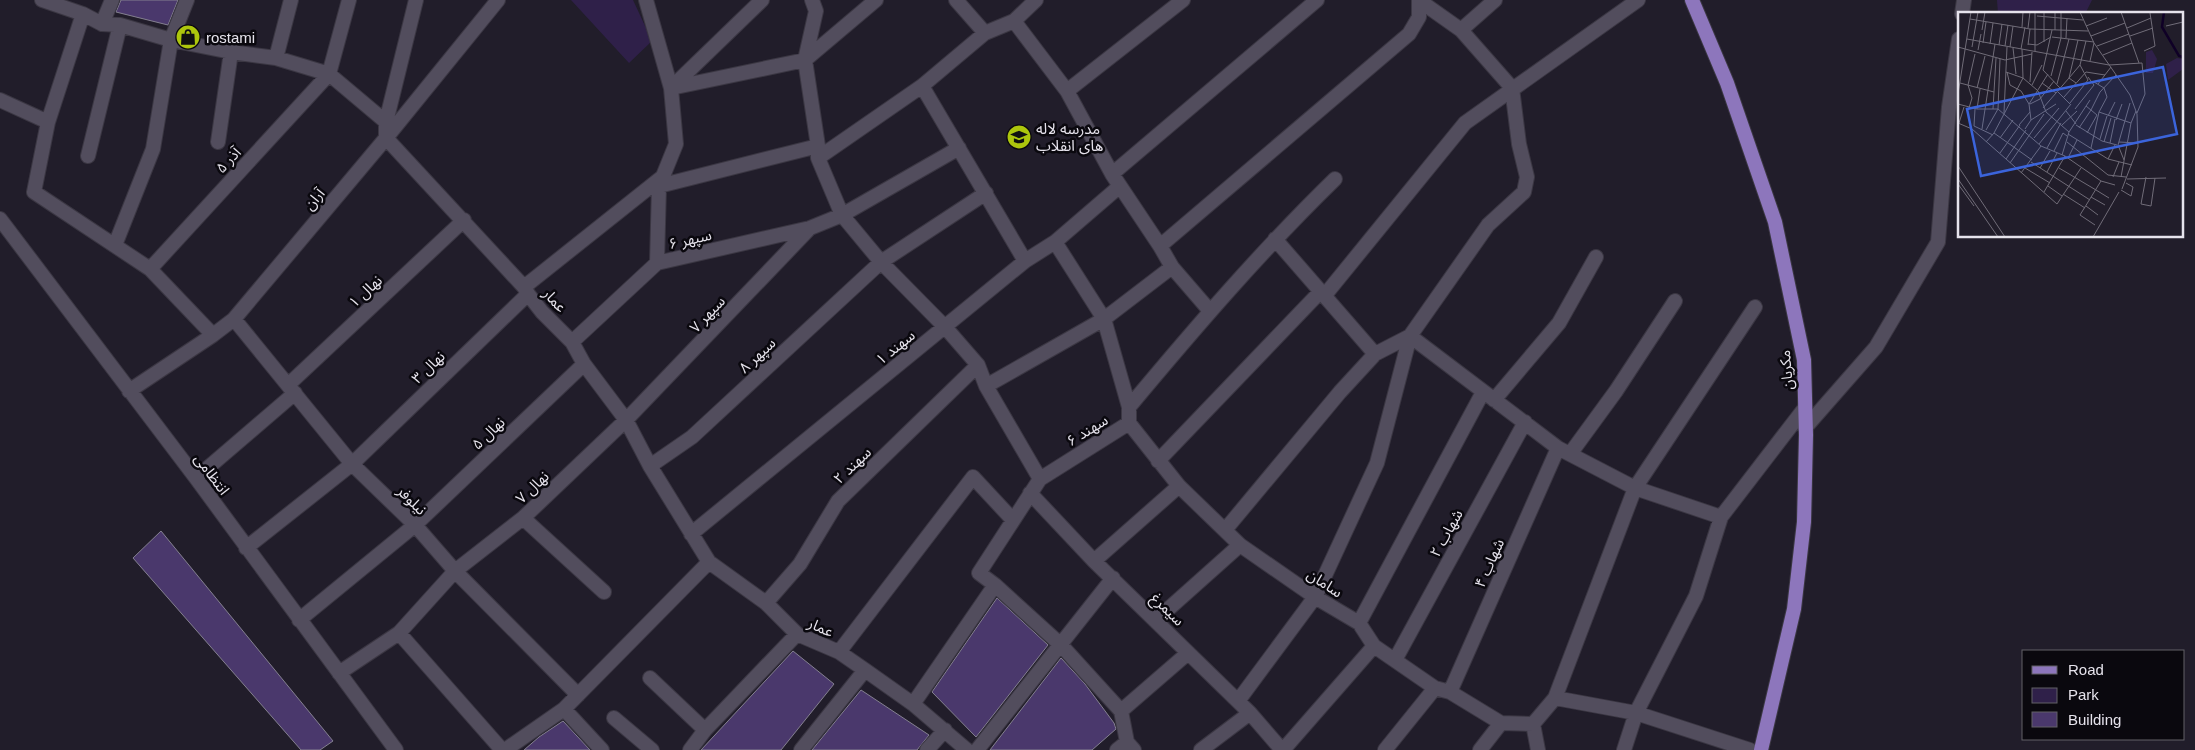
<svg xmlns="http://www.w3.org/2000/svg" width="2195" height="750" viewBox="0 0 2195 750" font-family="Arial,'Noto Sans Arabic',sans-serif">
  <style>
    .green { fill: #2f2049 }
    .building { fill: #4a386c; stroke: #848090 }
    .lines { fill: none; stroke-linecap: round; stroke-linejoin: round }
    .minor-casing { stroke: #3b3743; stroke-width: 16 }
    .primary-casing { stroke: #3b3743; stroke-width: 16 }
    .minor { stroke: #524d5d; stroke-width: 14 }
    .primary { stroke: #8d76bc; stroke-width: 14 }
    .labels { text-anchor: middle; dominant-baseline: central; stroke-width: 5; stroke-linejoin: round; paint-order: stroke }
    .poi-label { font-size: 15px; fill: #e6e3ec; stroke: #0a080e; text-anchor: start }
    .street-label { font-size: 15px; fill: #e6e3ec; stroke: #0a080e }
    .inset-river { fill: none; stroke: #0f0026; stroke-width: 2.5 }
    .inset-road { fill: none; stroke: #706c78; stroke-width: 1 }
    .view { fill: #3b64db; fill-opacity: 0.15; stroke: #3b64db; stroke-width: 2.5 }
    .inset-edge { fill: none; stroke: #e6e3ec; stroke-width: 2.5 }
  </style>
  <rect width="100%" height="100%" fill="#211d2a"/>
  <!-- green -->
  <path class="green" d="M571 0H633L652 41 629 63Z
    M1997 0H2092L2085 14H1998Z"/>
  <!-- building -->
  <path class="building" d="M121 0H178L168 25 116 12Z
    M161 531 333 741 320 750H301L133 558Z
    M997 598 1048 645 976 737 932 692Z
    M793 651 834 684 781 750H701Z
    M1061 658 1085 684 1114 723 1116 729 1092 750H990Z
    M861 690 929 735 917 750H812Z
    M563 721 590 750H524L539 737Z"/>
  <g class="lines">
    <defs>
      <path id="minor" d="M42 0 83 14 102 24 120 25 171 40 231 52 276 58 329 74 386 122V138L524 287 528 294 542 312 572 342 584 364 626 420 650 466 709 562 766 603 797 634 839 652 865 670 913 704 967 750
        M646 0 671 88 676 144 659 186 657 263
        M812 0 816 11 805 60 818 146V158L842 215 881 262 945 327 978 365 986 386 1040 479
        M956 0 985 33
        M83 14 48 122 34 192 150 269 213 335
        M1962 14 1964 0
        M1014 21 1067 91 1112 174 1160 246 1172 267 1210 311
        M102 24 112 0
        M1461 30 1495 0
        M276 58 291 0
        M922 86 1025 261
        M672 87 762 0
        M671 88 805 60 876 0
        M1067 91 1183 0
        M0 100 48 122
        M386 122 416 0
        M218 142 231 52
        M88 156 120 25
        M818 158 922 86 985 33 1014 21 1036 0
        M1112 174 1317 0
        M659 186 818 146
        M0 219 196 478 396 750
        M1055 242 1104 319 1129 407
        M115 245 153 149 171 40 187 0
        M1160 246 1409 34 1419 17V0
        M150 269 329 74 349 0
        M524 287 661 178
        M1325 295 1465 123 1638 0
        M234 319 352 464 415 525 455 571 578 695
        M1410 336 1558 448 1635 488 1721 517
        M572 342 657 263 810 228 842 215 959 148
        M1375 354 1410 336
        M288 385 464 220
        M986 386 1104 319 1172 267
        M129 391 213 335 234 319 386 138 498 0
        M1494 400 1559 323 1596 257
        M1129 423 1179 486 1240 545 1315 597 1359 623 1374 646 1435 688 1450 692 1501 723 1533 724
        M1805 428 1876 347 1938 242 1949 107 1959 39
        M1570 454 1616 391 1675 301
        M1158 461 1321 291
        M650 466 692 437 881 262 986 193
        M196 478 295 393
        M1030 493 1094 561 1250 713 1282 750
        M523 518 604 592
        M1225 530 1340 392 1375 354 1275 239
        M691 534 1025 261 1055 242 1120 186
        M246 548 352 464 528 294
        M1094 561 1179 486
        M995 585 1061 645 1121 711 1127 742 1134 750
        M766 603 800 564 838 501 978 365
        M299 620 415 525 584 364
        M1156 620 1240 545
        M1359 623 1483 392
        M399 633 502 750
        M839 652 973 477 1013 520
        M1395 660 1525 422
        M339 673 399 633 455 571 523 518 626 420 810 228
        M650 678 705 730
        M1450 692 1558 448
        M1555 698 1636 713 1750 750
        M1238 701 1315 597 1377 463 1410 336 1488 225 1524 192 1527 177 1519 144 1512 88 1461 30 1420 1
        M913 704 995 585 979 573 1040 479 1129 423V407C1195 328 1261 251 1335 179
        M564 709 602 750
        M1121 711 1188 653
        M614 718 652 750
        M1533 724 1555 698 1635 488 1755 307
        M1533 724 1538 750
        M505 750 564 709 709 562
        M690 750 705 730 797 634
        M801 750 865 670
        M927 750 945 730
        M977 750 1113 578
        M1117 750 1127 742
        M1201 750 1250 713
        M1283 750 1374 646
        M1385 750 1435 688
        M1480 750 1501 723
        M1624 750 1636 713 1696 596 1721 517 1804 409"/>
      <path id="primary" d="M1692 0 1727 83 1775 222 1804 360 1806 435 1804 522 1794 609 1761 750"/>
    </defs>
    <!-- minor casing -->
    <use href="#minor" class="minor-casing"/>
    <!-- primary casing -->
    <use href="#primary" class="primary-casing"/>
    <!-- minor -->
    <use href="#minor" class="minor"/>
    <!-- primary -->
    <use href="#primary" class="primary"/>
  </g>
  <!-- icons -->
  <defs>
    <symbol id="shop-disc" viewBox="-11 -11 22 22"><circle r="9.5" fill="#adc60d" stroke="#0a080e"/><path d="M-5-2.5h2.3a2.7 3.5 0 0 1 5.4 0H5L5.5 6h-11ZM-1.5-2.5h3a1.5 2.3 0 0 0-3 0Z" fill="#111"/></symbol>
    <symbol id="school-disc" viewBox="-11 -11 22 22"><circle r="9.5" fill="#adc60d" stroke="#0a080e"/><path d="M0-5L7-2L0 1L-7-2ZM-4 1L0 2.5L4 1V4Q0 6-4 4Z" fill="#111"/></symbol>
  </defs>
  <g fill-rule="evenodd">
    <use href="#shop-disc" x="174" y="23" width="28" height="28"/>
    <use href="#school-disc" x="1005" y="123" width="28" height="28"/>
  </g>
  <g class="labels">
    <!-- poi labels -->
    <g class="poi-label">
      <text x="206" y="37">rostami</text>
      <text x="1036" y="128">مدرسه لاله<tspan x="1036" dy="17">های انقلاب</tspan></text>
    </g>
    <!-- street labels -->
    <g class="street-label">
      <text transform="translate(228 160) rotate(-47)">آذر ۵</text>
      <text transform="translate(314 199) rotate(-50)">آران</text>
      <text transform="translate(690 239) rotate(-13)">سپهر ۶</text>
      <text transform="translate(365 291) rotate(-43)">نهال ۱</text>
      <text transform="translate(555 300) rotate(47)">عمار</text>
      <text transform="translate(707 314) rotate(-47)">سپهر ۷</text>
      <text transform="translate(895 347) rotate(-39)">سهند ۱</text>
      <text transform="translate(757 355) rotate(-43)">سپهر ۸</text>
      <text transform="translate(428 367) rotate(-44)">نهال ۳</text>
      <text transform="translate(1786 370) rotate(-95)">مکریان</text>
      <text transform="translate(1087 430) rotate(-32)">سهند ۶</text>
      <text transform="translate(488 433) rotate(-44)">نهال ۵</text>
      <text transform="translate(852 465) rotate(-44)">سهند ۲</text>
      <text transform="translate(212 474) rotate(53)">انتظامی</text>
      <text transform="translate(532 487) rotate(-44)">نهال ۷</text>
      <text transform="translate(412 500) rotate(45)">نیلوفر</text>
      <text transform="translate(1446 533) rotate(-61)">شهاب ۲</text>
      <text transform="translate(1489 563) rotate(-66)">شهاب ۴</text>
      <text transform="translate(1325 583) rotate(33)">سامان</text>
      <text transform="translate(1168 609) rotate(45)">سیمرغ</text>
      <text transform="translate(821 627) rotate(24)">عمار</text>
    </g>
  </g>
  <!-- overview -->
  <g transform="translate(1958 12)">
    <rect width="225" height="225" fill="#211d2a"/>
    <path d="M194 38 199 47 195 61H188V40ZM219 46 225 47V57L210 68 208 52Z" fill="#2f2049"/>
    <path class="inset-river" d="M206 0 204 15 221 44 225 45"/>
    <path class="inset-road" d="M86 0V30M122 0 136 31 172 83 179 102 180 135 164 177M163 0 181 51M188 0H205M79 4 125 8M12 7 72 17 130 19M128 14 149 6M208 14 225 10M64 15 65 0M70 16 72 0M169 16 193 6M24 18 27 0M94 18 85 58 102 76M97 18V0M133 24 167 11M172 24 195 16M94 25 136 30M108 26 109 6M9 27 151 53 184 51 187 82 179 101M25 31 28 10M32 32 35 11M70 32 79 33 93 25M41 33 44 12M70 33 72 17M47 34 50 13M139 34 171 22M0 35 47 48 74 42M14 35 20 0M52 35 55 14M55 36 58 62M63 37 67 15M20 38 23 22M77 39V0M186 39 197 34 192 1M145 43 174 31M132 49 136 31M48 60 65 66 79 78M49 60 52 73 63 79 71 92 73 108M128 60 147 63M93 64 103 26V0M72 70 74 40M2 71 36 80M84 71 98 81M118 71 111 66 122 53 128 29M99 72 111 27M140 72 153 55M10 73 17 42M10 73 14 86 11 96M74 73 84 53M19 76 27 44M80 79 88 100 111 120M100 80 112 92M0 82 13 0M106 85 128 60M112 91 130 68 122 53M0 92 19 97H40L83 134 107 144 143 169 157 173M71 92 90 62M72 92 82 87 96 69M128 94 139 103 129 121M85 96 111 66 120 28M17 97 16 114 35 123M19 97 22 77M35 97 38 46M117 97 136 73 130 65M133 98 142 80 158 63M108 99 118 112M141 100 173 111M46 101 49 35M150 104 157 90M158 108 164 92M0 111 14 117 99 192 123 156M1 111 6 95M61 113 72 100M104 113 119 99M118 113 144 129 159 133M121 116 133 98M24 117 37 32M67 117 73 108 98 92M28 118 40 97 42 47M36 121 74 148M110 122 150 147 174 153M42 126 55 108M76 126 101 96M142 127 149 104M28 130 36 121 65 66 64 37M109 130 150 163 168 165M146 130 153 106M161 130 180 131M152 131 157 107M81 132 113 92M89 136 103 111M133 136 141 100 149 85 146 76 136 70M96 139 105 121 109 124M42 141 62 113M104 143 111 120 132 88M110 146 119 128M48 147 68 118M150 147 157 133M166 148 160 133 172 91M73 150 132 188M52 151 86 102M0 154 47 225M67 156 92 171M82 156 92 139M101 156 138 178M89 160 99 141M63 161 83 134M155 165 161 150M163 165 173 111 178 99M188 165 183 192 193 194 197 166M0 167 40 225M169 167 208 166M0 172 16 194M90 174 104 184M138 178 151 186M163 178 173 184 175 175 168 171M86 180 107 144M105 182 127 196M133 185 147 193M128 194 140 203M137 213 122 203 143 169M135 225 161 180"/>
    <path class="view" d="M205 55 219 122 23 164 9 97Z"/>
    <rect width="225" height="225" class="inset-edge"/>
  </g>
  <!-- legend -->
  <rect x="2022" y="650" width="162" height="90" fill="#0a080e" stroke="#626067"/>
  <rect x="2032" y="666" width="25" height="8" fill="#8d76bc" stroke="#626067"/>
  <text x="2068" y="675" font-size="15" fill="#e6e3ec">Road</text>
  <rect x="2032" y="688" width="25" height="15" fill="#2f2049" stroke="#626067"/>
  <text x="2068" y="700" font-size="15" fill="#e6e3ec">Park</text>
  <rect x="2032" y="712" width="25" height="15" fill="#4a386c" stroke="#626067"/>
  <text x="2068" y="725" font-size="15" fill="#e6e3ec">Building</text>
</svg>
